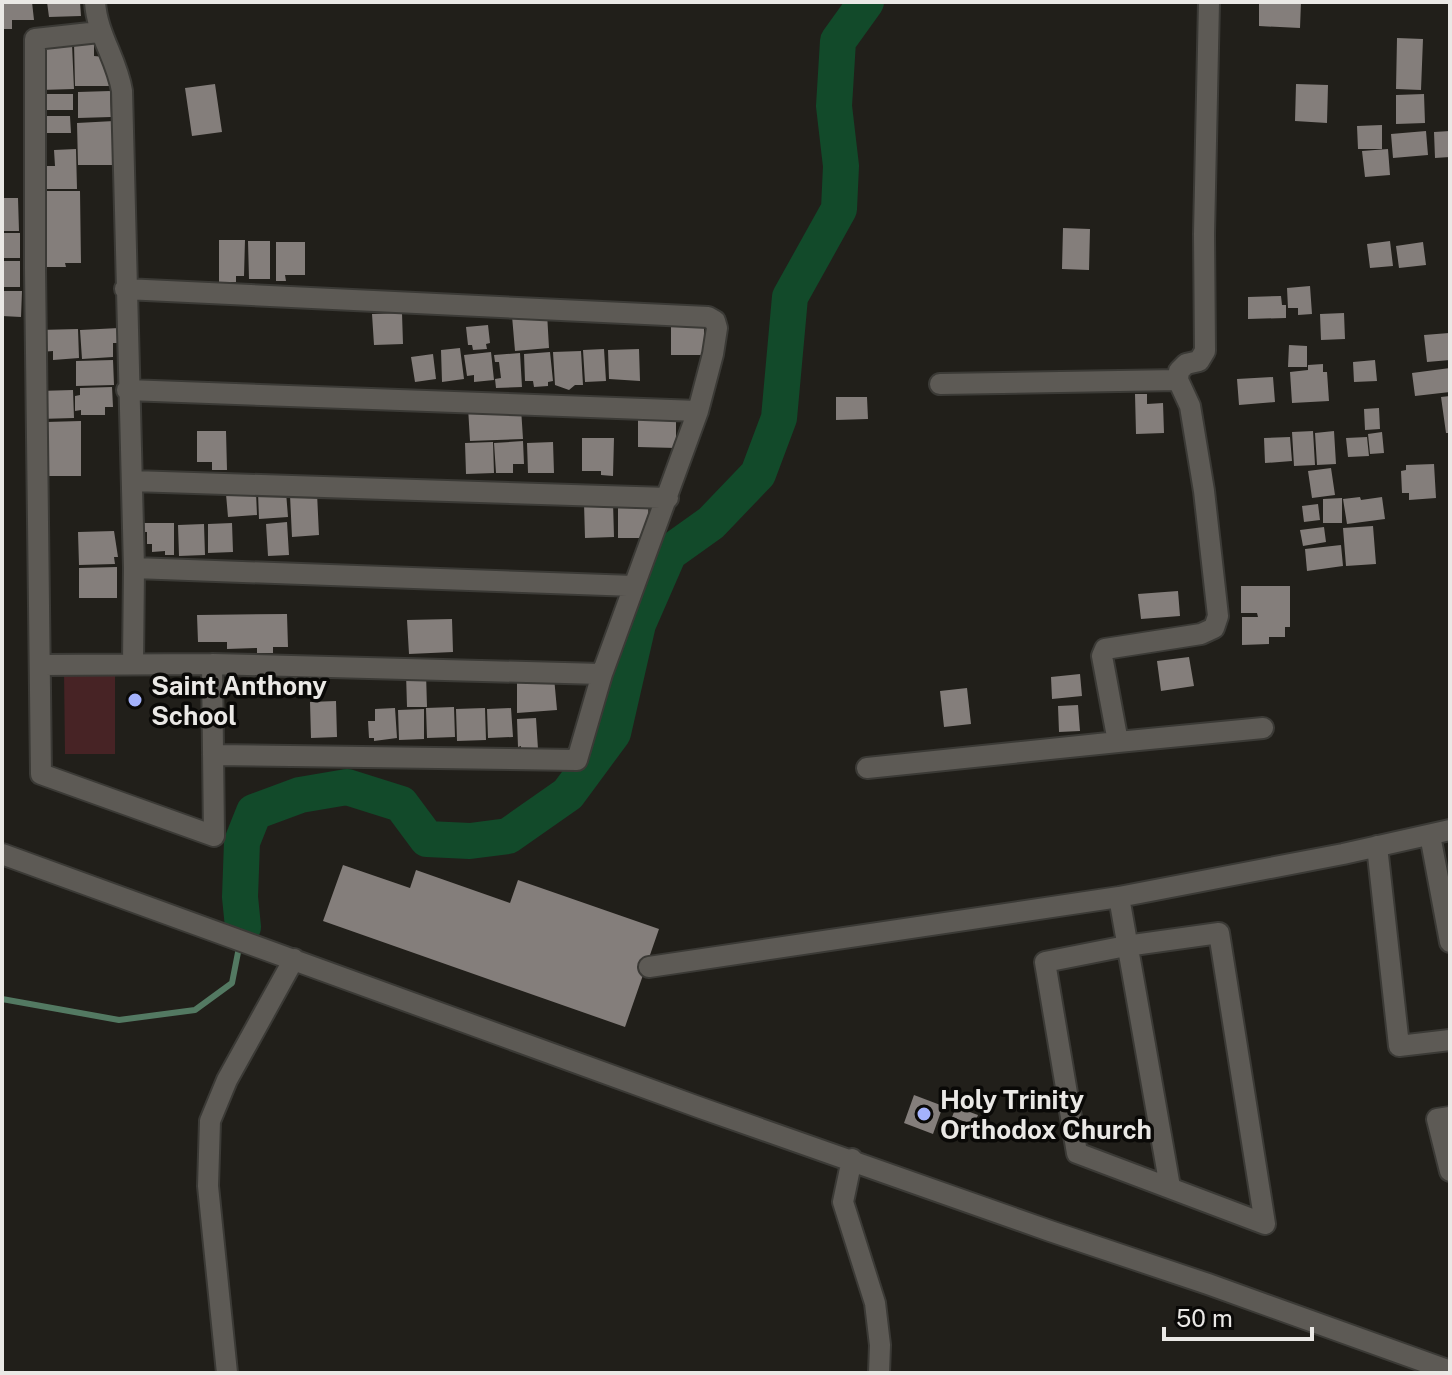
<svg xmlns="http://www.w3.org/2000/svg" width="1452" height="1375" viewBox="0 0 1452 1375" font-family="'Public Sans',sans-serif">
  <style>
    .green { fill: #472325 }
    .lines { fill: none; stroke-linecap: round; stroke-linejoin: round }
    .stream { stroke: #537962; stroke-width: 6 }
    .river { stroke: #124a2a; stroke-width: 36 }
    .building { fill: #847e7b }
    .minor-casing { stroke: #3b3a36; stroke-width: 24 }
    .minor { stroke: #5d5a55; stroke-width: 20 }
    .poi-dot { fill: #a4b2fc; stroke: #0a0907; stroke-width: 3 }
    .labels { text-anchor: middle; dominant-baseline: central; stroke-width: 7; stroke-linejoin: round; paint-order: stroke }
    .poi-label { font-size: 26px; font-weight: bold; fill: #eae8e5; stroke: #0a0907; text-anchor: start }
  </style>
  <rect width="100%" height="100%" fill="#211f1a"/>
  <!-- green -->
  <path class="green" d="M64 671H115V754H65Z"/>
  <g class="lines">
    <!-- stream -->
    <path class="stream" d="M2 999 119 1020 195 1010 232 983 243 927"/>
    <!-- river -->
    <path class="river" d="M243 927 240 897 242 842 254 812 300 795 347 787 401 804 427 839 470 841 508 836 568 794 613 733 638 624 669 553 711 523 758 474 779 418 790 297 839 209 841 166 834 106 838 41 866 2"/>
  </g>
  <!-- building -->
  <path class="building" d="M2 2H32L34 20H12V29H2Z
    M47 2H80L81 16 49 17Z
    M1259 2H1301L1300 28 1259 26Z
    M1397 38 1423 39 1421 90 1396 89Z
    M94 42V56L104 57 113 86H75L74 43Z
    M72 44 74 89 40 90 39 45Z
    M215 84 222 132 192 136 185 88Z
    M1296 84 1328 85 1327 123 1295 121Z
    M110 91 111 117 78 118V92Z
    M36 94H73V110H40Z
    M1424 94 1425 123 1396 124V95Z
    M40 116H70L71 133H39Z
    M114 121V165H78L77 123Z
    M1382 125V149H1358L1357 126Z
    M1426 131 1428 155 1393 158 1391 134Z
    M1450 131V157L1435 158 1434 132Z
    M76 149 77 189H38L37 166H55L54 150Z
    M1388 149 1390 175 1365 177 1362 151Z
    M40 191H80L81 263H65L66 267H42Z
    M2 198H18L19 231H2Z
    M1063 228 1090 229 1089 270 1062 269Z
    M2 233H20V258H2Z
    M219 240H245L244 276H236V282H219Z
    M248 241H270V279H249Z
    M1390 241 1393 266 1370 268 1367 244Z
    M276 242H305V275H285L286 281H276Z
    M1423 242 1426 265 1399 268 1396 246Z
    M2 261H20V287H2Z
    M1310 286 1312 314 1298 315V308H1288L1287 288Z
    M2 291H22L21 317 2 316Z
    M1281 296 1282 305H1286V318L1248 319V297Z
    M402 313 403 344 374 345 372 314Z
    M547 313 549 348 515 351 512 316Z
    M1344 313 1345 339 1321 340 1320 314Z
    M671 323H704V355H671Z
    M488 325 490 343 486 344 487 349 473 350 472 345H468L466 327Z
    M119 328 120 343H113V357L82 359 80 330Z
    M78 329 79 358 53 360V351L40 352 39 330Z
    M1449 333 1450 360 1427 362 1424 335Z
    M1289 345 1307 346V367H1288Z
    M460 348 464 379 442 382 441 350Z
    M604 349 606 381 585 382 583 350Z
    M639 349 640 381 609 379 608 350Z
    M581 351 583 385H575L569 390 555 385 553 352Z
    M491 352 494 380 474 382V375L467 376 464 355Z
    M550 352 553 381 548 382V386L534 387 533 381H525L524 354Z
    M520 353 522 387 496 388 495 379 501 378 499 362H495L494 355Z
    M433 354 436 379 415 382 411 357Z
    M113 360 114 385 76 386V361Z
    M1375 360 1377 381 1354 382 1353 362Z
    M1323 364V372H1327L1329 401 1292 403 1290 372 1308 370V365Z
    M1450 368V392L1415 396 1412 373Z
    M1273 377 1275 402 1239 405 1237 379Z
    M112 387 113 407H105V415H81V410L75 411V396L80 395V388Z
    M73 390 74 418 39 419 38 391Z
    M1135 394H1147V404L1163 403 1164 433 1136 434Z
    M1450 396V433H1446L1441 397Z
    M836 397H867L868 419 836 420Z
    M468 407 521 408 523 439 470 441Z
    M1379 408 1380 429 1365 430 1364 409Z
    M638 418H676V448L638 447Z
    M81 421V476H45L46 422Z
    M197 431H226L227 470H212V462H197Z
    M1313 431 1315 465 1294 466 1292 432Z
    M1334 431 1336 464 1317 465 1315 433Z
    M1382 432 1384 453 1370 454 1368 434Z
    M1290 437 1292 461 1265 463 1264 438Z
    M1367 437 1369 456 1348 457 1346 438Z
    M582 438H614L613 476 601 475V471H582Z
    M523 441 524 464H513V473H496L494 443Z
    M493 442 494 473 466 474 465 443Z
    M553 442 554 473H528L527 443Z
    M1434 464 1436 498 1409 500V493H1402L1401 471 1406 470V465Z
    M1331 468 1335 495 1312 498 1308 471Z
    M256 492 257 515 228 517 226 494Z
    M286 492 288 517 259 519 258 493Z
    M317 493 319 535 292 537 290 495Z
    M1360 497 1361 500 1382 497 1385 519 1347 524 1343 499Z
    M1342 498V523H1323V499Z
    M613 502 614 537 585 538 584 503Z
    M618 502H648L649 529H643V538H618Z
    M1318 504 1320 520 1304 522 1302 506Z
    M287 522 289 555 268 556 266 524Z
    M144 523H174V555H165V551L152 552V544H147V532H144Z
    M232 523 233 552 208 553V524Z
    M204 524 205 555 179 556 178 525Z
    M1373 526 1376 564 1346 566 1343 528Z
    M1324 527 1326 542 1303 546 1300 530Z
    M114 531 118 557H114L115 564 79 565 78 532Z
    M1341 545 1343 566 1307 571 1305 549Z
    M117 567V598H79V568Z
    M1241 586H1290V627H1285V637H1269V644L1242 645V617H1258L1257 613H1241Z
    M1178 591 1180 616 1141 619 1138 594Z
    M287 614 288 647H273V653H257V648L227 649V642H198L197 615Z
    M452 619 453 652 409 654 407 620Z
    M1189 657 1194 686 1161 691 1157 661Z
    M406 673H426L427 707H407Z
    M1080 674 1082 696 1052 699 1051 677Z
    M517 676 554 677 557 710 517 713Z
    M967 688 971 724 944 727 940 691Z
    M336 701 337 737 311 738 310 702Z
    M1078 705 1080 731 1059 732 1058 706Z
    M454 707 455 737 427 738 426 708Z
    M395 708 397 738 374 741V738H369L368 721H375V709Z
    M485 708 486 740 457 741 456 709Z
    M511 708 513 737 488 738 487 709Z
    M424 709V739L399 740 398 710Z
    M536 718 538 749 521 750V746L518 747 517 719Z
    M343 865 410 888 416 870 510 903 518 880 659 929 625 1027 323 921Z
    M914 1095 943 1106 933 1134 904 1123Z
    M956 1107 978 1115 974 1125 952 1117Z"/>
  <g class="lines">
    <defs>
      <path id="minor" d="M95 2C97 35 117 59 122 91L134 568 133 664
        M99 32 35 39V269L41 774 214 836 212 664
        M125 289 708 317 715 321 717 328 713 354 698 411 602 674 577 760 213 755
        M940 384 1178 380
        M127 390 698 411
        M132 481 668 498
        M134 568 634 586
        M41 665 212 664 602 674
        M1118 742 1263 728
        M867 768 1118 742 1102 656 1105 649 1201 634 1214 628 1218 616 1204 491 1190 406 1178 380 1179 371 1186 364 1199 361 1205 351 1204 234 1209 2
        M1430 835 1450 942
        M1377 846 1399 1046 1450 1040
        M2 854 701 1108 1050 1231 1208 1284 1450 1371
        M1119 897 1170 1187
        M1219 933 1265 1224 1077 1153 1045 962 1126 946Z
        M649 967 1119 897 1343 854 1450 830
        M1450 1117 1437 1119 1450 1171
        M852 1159 843 1202 875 1303 880 1345 879 1373
        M227 1373 208 1186 210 1121 227 1080 294 959"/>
    </defs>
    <!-- minor casing -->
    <use href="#minor" class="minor-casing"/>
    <!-- minor -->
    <use href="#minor" class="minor"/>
  </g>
  <!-- markers -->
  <g class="poi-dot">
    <circle cx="135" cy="700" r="8"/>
    <circle cx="924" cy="1114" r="8"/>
  </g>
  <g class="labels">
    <!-- poi labels -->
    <g class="poi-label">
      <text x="151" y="685">Saint Anthony<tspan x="151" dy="30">School</tspan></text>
      <text x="940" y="1099">Holy Trinity<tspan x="940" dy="30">Orthodox Church</tspan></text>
    </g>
  </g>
  <!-- border -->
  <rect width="1452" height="1375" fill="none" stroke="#eae8e5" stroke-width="8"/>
  <!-- scale -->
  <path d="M1164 1327v12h148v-12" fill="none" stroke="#eae8e5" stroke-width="4"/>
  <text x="1176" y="1327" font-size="24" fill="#eae8e5" stroke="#0a0907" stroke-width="6" paint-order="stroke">50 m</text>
</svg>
